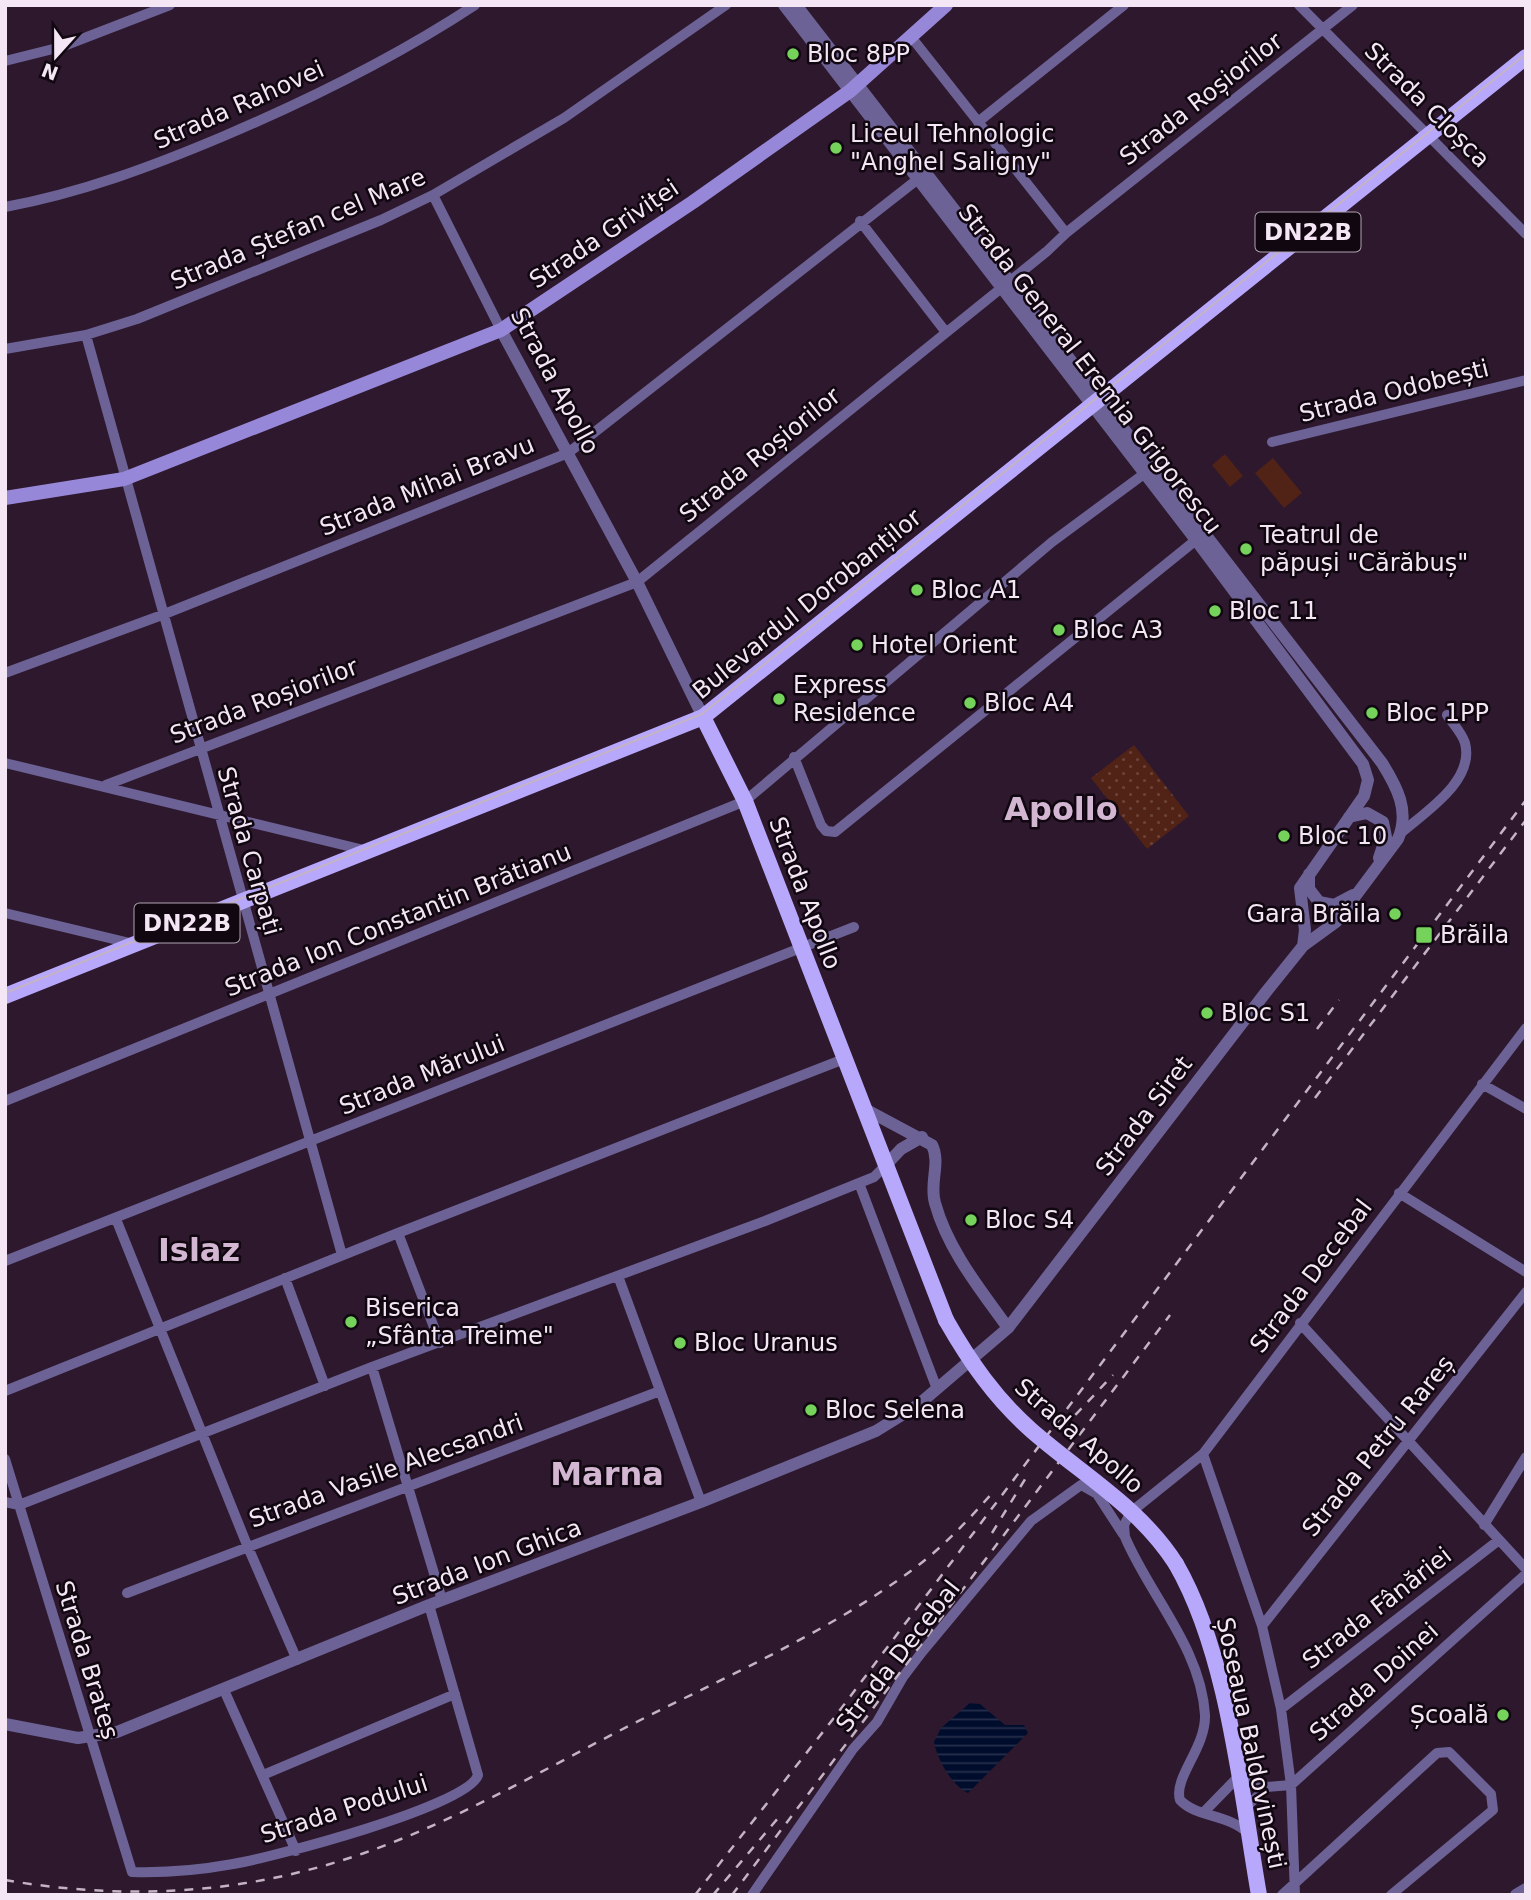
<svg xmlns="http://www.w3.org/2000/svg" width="1531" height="1900" viewBox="0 0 1531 1900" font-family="'DejaVu Sans',sans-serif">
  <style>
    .grass { fill: url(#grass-dots) }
    .garden { fill: #512216 }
    .water { fill: url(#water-rules) }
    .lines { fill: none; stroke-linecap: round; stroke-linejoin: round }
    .minor { stroke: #6c6295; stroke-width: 10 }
    .tertiary { stroke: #6c6295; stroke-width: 12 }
    .secondary { stroke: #9787d8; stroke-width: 14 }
    .primary { stroke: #b8a8fc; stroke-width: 16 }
    .tram { stroke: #c3b3c3; stroke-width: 2 }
    .rail { stroke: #c3b3c3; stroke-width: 2.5; stroke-dasharray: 9 9; stroke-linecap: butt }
    .primary-bridge { stroke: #b8a8fc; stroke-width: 16 }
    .poi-dot { fill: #75d25b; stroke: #100710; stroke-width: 2.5 }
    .labels { text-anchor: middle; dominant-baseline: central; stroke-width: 5; stroke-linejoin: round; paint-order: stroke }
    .shield { fill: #100710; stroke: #b0a3b0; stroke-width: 2 }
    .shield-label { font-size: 23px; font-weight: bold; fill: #f4e6f4 }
    .poi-label { font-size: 24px; fill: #f4e6f4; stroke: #100710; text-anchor: start }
    .street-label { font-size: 24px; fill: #f4e6f4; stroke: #100710 }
    .district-label { font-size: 32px; font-weight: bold; fill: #d3b7d2; stroke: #100710 }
  </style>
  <defs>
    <pattern id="grass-dots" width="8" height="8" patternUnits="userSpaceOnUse" patternTransform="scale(1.75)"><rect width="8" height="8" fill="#512216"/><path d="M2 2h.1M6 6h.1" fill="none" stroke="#6b4238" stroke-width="1.8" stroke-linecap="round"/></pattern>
    <pattern id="water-rules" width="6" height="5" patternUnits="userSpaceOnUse" patternTransform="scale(1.75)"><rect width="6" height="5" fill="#000c2c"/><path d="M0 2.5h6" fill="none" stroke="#262f4b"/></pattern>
  </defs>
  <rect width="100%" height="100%" fill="#2d182d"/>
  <!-- grass -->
  <path class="grass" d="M1134 745 1189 816 1147 849 1091 778Z"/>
  <!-- garden -->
  <path class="garden" d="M1225 454 1243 476 1230 487 1212 465Z
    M1273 458 1302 493 1284 508 1255 473Z"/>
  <!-- water -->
  <path class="water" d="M970 1703 980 1704 1005 1725H1024L1028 1733 968 1793C952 1786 937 1759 934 1742L941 1728Z"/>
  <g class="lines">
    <!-- minor -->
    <path class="minor" d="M1299 5 1526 234
      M912 38 1066 233
      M5 61 61 47 170 5
      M978 122 1124 5
      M433 195 501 330
      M5 207C81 193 153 166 224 136 311 99 396 57 475 5
      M860 221 945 331
      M86 335 342 1255
      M5 349 86 335 137 319 381 220 433 195 564 118 726 5
      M1272 442 1526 380
      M5 673 162 615 568 453 918 179
      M794 757 821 825 826 831 835 832 1196 540
      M5 763 364 850
      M106 785 637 582 1046 252 1066 233 1353 5
      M1401 833C1425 812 1475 781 1465 743 1462 733 1453 724 1447 715
      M5 913 134 944
      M1482 1084 1526 1109
      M5 1101 745 801 1052 542 1148 471
      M859 1183 937 1389
      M1399 1193 1526 1272
      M116 1219 247 1545 297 1660
      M398 1233 440 1343
      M5 1261 854 927
      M618 1276 701 1502
      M285 1278 325 1386
      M1300 1323 1526 1569
      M372 1367 442 1600
      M5 1391 398 1233 844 1059
      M1203 1454 1262 1626 1281 1709 1291 1785 1295 1895
      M5 1459 132 1872C166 1873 200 1870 233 1864 270 1858 469 1806 478 1775L429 1605
      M5 1502 19 1505 372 1367 765 1221 874 1177 886 1165
      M1484 1525 1526 1457
      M127 1593 660 1391
      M1262 1626 1526 1292
      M224 1690 296 1851
      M1281 1709 1499 1540
      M263 1775 455 1694
      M1244 1809 1267 1787
      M1203 1813 1239 1776 1267 1787 1291 1785 1526 1574
      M1248 1833C1226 1813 1197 1818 1180 1800 1173 1778 1206 1748 1205 1715 1201 1648 1150 1596 1125 1537L1124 1525 1131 1512 1203 1454 1526 1028
      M752 1895 853 1749 877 1722 903 1677 922 1652 1031 1521 1081 1485 1097 1494 1123 1534
      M1282 1895 1437 1753 1449 1752 1491 1794 1493 1810 1391 1895"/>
    <!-- tertiary -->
    <path class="tertiary" d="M784 5 1196 540 1363 764 1368 780 1364 796 1300 888 1305 930 1303 946
      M501 330 637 582 703 717
      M1349 817 1367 813 1383 822 1386 837 1379 858
      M1309 874V889L1319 902 1334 905 1353 895
      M863 1108 932 1145C941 1163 929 1183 935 1203 948 1250 980 1289 1008 1328
      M886 1165 901 1149 922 1137
      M5 1724 78 1738 117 1732 429 1605 701 1502 876 1431 918 1405 1008 1328 1266 992 1303 946 1336 922 1398 839C1410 811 1397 787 1382 763L796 5
      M1516 1895 1526 1889"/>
    <!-- secondary -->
    <path class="secondary" d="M5 498 124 479 501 330 693 202 850 91 946 5"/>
    <!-- primary -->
    <path class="primary" d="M703 717 745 801 946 1320
      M5 996 703 717 1526 57
      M1176 1564C1228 1654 1241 1792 1259 1895"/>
    <!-- tram -->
    <path class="tram" d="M5 993 702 714 1526 54"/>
    <!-- rail -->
    <path class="rail" d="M1317 1029 1339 1000
      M1315 1098 1526 820
      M1063 1428 1113 1375
      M992 1533 1027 1476
      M5 1880C103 1897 204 1896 300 1872 413 1845 515 1785 617 1732 717 1680 830 1633 920 1564 947 1543 971 1517 994 1491
      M695 1895 837 1714 1526 800
      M713 1895 779 1817
      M732 1895 1170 1315"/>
    <!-- primary-bridge -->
    <path class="primary-bridge" d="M946 1320C970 1362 995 1398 1031 1430 1081 1474 1139 1506 1176 1564"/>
  </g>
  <!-- markers -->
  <g class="poi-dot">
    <circle cx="793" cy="54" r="7"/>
    <circle cx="836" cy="148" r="7"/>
    <circle cx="1246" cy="549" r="7"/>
    <circle cx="917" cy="590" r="7"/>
    <circle cx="1215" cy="611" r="7"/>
    <circle cx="1059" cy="630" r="7"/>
    <circle cx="857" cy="645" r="7"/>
    <circle cx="779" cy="699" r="7"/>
    <circle cx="970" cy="703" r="7"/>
    <circle cx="1372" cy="713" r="7"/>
    <circle cx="1284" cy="836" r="7"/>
    <circle cx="1395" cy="914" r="7"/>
    <rect x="1415" y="926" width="18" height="18" rx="3.5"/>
    <circle cx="1207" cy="1013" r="7"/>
    <circle cx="971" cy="1220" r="7"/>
    <circle cx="351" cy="1322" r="7"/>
    <circle cx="680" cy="1343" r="7"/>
    <circle cx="811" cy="1410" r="7"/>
    <circle cx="1503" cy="1715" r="7"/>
  </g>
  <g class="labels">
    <!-- shield labels -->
    <g class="shield">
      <rect x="1255.5" y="212.5" width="105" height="39" rx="5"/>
      <rect x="134.5" y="903.5" width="105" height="39" rx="5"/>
    </g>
    <g class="shield-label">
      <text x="1308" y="232">DN22B</text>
      <text x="187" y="923">DN22B</text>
    </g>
    <!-- poi labels -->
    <g class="poi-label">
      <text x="807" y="54">Bloc 8PP</text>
      <text x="850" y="134">Liceul Tehnologic<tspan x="850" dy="28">"Anghel Saligny"</tspan></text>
      <text x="1260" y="535">Teatrul de<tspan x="1260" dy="28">păpuși "Cărăbuș"</tspan></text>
      <text x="931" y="590">Bloc A1</text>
      <text x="1229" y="611">Bloc 11</text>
      <text x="1073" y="630">Bloc A3</text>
      <text x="871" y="645">Hotel Orient</text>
      <text x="793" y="685">Express<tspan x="793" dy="28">Residence</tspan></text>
      <text x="984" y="703">Bloc A4</text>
      <text x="1386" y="713">Bloc 1PP</text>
      <text x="1298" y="836">Bloc 10</text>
      <text x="1381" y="914" text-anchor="end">Gara Brăila</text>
      <text x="1440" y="935">Brăila</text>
      <text x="1221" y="1013">Bloc S1</text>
      <text x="985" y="1220">Bloc S4</text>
      <text x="365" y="1308">Biserica<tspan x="365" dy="28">„Sfânta Treime"</tspan></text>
      <text x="694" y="1343">Bloc Uranus</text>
      <text x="825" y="1410">Bloc Selena</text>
      <text x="1489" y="1715" text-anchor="end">Școală</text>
    </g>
    <!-- street labels -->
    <g class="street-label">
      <text transform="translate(1201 99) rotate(-38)">Strada Roșiorilor</text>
      <text transform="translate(239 105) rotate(-24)">Strada Rahovei</text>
      <text transform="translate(1427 105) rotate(45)">Strada Cloșca</text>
      <text transform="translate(298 229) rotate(-23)">Strada Ștefan cel Mare</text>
      <text transform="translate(604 234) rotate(-34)">Strada Griviței</text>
      <text transform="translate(1090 369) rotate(52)">Strada General Eremia Grigorescu</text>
      <text transform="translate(555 381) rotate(62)">Strada Apollo</text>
      <text transform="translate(1394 391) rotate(-14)">Strada Odobești</text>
      <text transform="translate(760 455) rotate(-39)">Strada Roșiorilor</text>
      <text transform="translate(427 486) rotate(-22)">Strada Mihai Bravu</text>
      <text transform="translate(807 604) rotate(-39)">Bulevardul Dorobanților</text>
      <text transform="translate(264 701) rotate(-21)">Strada Roșiorilor</text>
      <text transform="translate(249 851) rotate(74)">Strada Carpați</text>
      <text transform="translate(805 893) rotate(69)">Strada Apollo</text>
      <text transform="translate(398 920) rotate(-22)">Strada Ion Constantin Brătianu</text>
      <text transform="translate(422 1075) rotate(-22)">Strada Mărului</text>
      <text transform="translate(1144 1116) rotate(-53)">Strada Siret</text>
      <text transform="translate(1311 1276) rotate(-53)">Strada Decebal</text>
      <text transform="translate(1079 1436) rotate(41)">Strada Apollo</text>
      <text transform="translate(1378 1446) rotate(-51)">Strada Petru Rareș</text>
      <text transform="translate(386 1471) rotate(-20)">Strada Vasile Alecsandri</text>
      <text transform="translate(487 1562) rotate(-21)">Strada Ion Ghica</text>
      <text transform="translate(1377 1608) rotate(-38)">Strada Fânăriei</text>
      <text transform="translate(898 1656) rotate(-52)">Strada Decebal</text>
      <text transform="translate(87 1660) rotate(73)">Strada Brateș</text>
      <text transform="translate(1374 1682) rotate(-42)">Strada Doinei</text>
      <text transform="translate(1251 1743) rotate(78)">Șoseaua Baldovinești</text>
      <text transform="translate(344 1809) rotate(-18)">Strada Podului</text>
    </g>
    <!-- district labels -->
    <g class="district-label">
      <text x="1061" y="809">Apollo</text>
      <text x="199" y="1250">Islaz</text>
      <text x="607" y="1474">Marna</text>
    </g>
  </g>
  <!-- border -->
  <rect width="1531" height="1900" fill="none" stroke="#f4e6f4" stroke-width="14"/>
  <!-- north arrow -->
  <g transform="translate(56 56) rotate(201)" stroke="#100710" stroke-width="5" paint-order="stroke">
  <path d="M0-5L12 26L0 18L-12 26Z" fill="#f4e6f4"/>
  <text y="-10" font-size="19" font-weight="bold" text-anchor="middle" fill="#f4e6f4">N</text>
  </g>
</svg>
